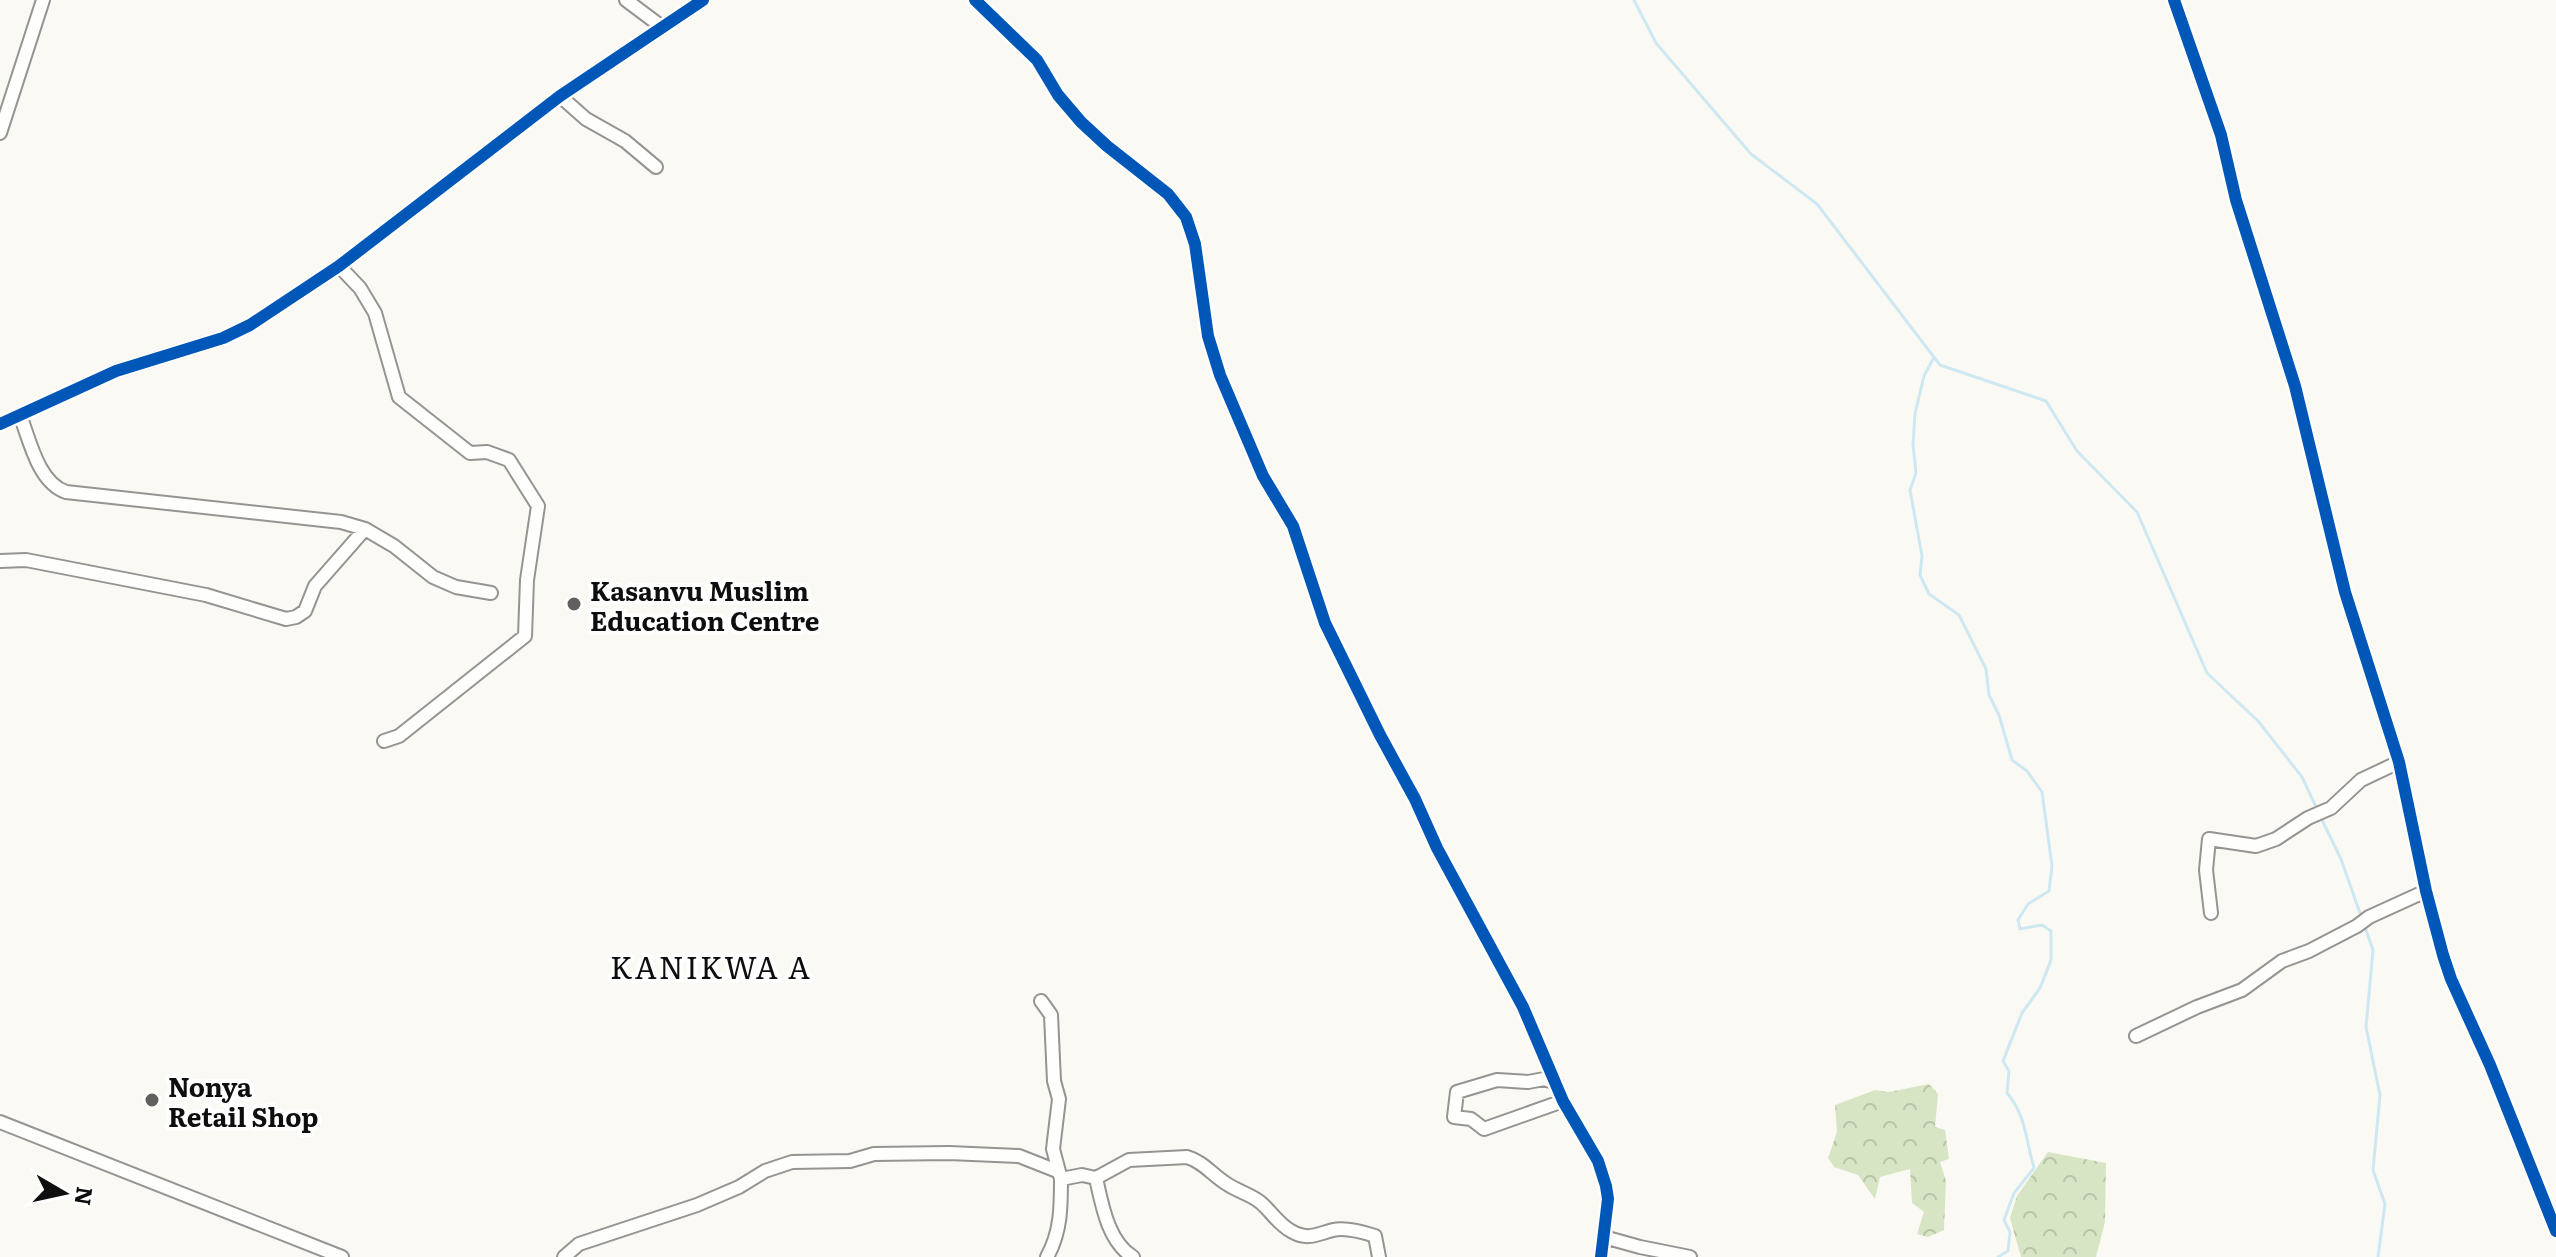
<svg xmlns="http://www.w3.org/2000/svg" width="2556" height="1257" viewBox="0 0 2556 1257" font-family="Literata,serif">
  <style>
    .forest { fill: url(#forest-crowns) }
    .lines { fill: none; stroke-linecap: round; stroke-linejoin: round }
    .stream { stroke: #cee8f2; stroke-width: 3 }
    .minor-casing { stroke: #959492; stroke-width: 16 }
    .minor { stroke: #fefefd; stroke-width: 12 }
    .cycleway-casing { stroke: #fff; stroke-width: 17 }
    .cycleway { stroke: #0057b8; stroke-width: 12 }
    .poi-dot { fill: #61605e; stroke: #fff; stroke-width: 3 }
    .labels { text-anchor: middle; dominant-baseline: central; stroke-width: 8; stroke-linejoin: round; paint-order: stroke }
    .poi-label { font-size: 26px; font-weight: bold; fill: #0e0e0e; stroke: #fff; text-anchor: start }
    .quarter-label { font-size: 30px; letter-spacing: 2px; fill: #0e0e0e; stroke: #fff }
  </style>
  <defs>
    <pattern id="forest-crowns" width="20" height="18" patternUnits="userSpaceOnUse" patternTransform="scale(2)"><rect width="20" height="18" fill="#d8e5c5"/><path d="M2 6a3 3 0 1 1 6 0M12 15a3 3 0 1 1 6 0" fill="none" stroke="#b8c3a8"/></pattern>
  </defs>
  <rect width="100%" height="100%" fill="#fbf9f4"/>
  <!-- forest -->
  <path class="forest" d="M1929 1084 1938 1094 1935 1127 1945 1130 1949 1159 1940 1162 1946 1181 1944 1230 1928 1237 1917 1234 1924 1212 1912 1203 1910 1169 1880 1177 1875 1199 1858 1175 1834 1167 1828 1158 1837 1132 1835 1105 1875 1090 1889 1092Z
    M2048 1152 2106 1163 2105 1222 2096 1257H2021L2010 1218 2017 1196Z"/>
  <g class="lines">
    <!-- stream -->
    <path class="stream" d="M1634 0 1656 43 1751 154 1817 204 1940 365 2046 401 2077 451 2137 512 2207 673 2258 721 2302 777 2317 809
      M1933 359 1924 376 1915 414 1913 444 1916 473 1910 490 1922 556 1920 575 1929 594 1959 615 1986 669 1989 695 1999 715 2012 760 2027 771 2042 792 2052 866 2049 891 2028 904 2018 920 2020 929 2042 925 2051 931V960L2040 988 2022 1013 2003 1061 2009 1071 2007 1093C2026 1115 2026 1141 2034 1168L2014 1193 2004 1220 2010 1232 2008 1251 1998 1257
      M2320 816 2341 859 2361 916
      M2365 927 2373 950 2366 1027 2380 1095 2373 1170 2385 1204 2378 1257"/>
    <defs>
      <path id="minor" d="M626 0 662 27
        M975 0 1037 60 1058 95 1081 122 1107 146 1168 194 1186 217 1195 244 1208 336 1220 375 1263 476 1293 526 1325 623 1380 735 1415 799 1437 848 1523 1007 1563 1101 1598 1161 1606 1186 1608 1199 1601 1257
        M2174 0 2221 135 2236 200 2295 386 2345 592 2399 762 2426 891 2443 955 2451 979 2490 1065 2556 1231
        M560 96 586 119 625 141 656 167
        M0 133 43 0
        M339 266 360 288 375 313 399 397 470 453 487 452 509 460 538 506 527 580 525 636 399 736 384 741
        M20 415C30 441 38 482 66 492L341 522 365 529 394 546 433 577 456 587 491 593
        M0 424 116 371 223 338 250 325 339 266 560 96 703 0
        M0 561 26 560 206 595 286 619 296 617 305 611 315 586 365 529
        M2211 913 2206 870 2209 839 2256 846 2276 839 2308 818 2331 808 2361 780 2399 762
        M1041 1001 1051 1015 1054 1081 1059 1099 1053 1149 1061 1179 1082 1175 1096 1178C1102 1205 1108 1242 1133 1257
        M2136 1036 2197 1007 2242 990 2282 961 2309 951 2357 926 2369 917 2426 891
        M1556 1083 1544 1079 1528 1082 1497 1080 1457 1092 1454 1117 1471 1119 1484 1129 1563 1101
        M0 1122 342 1257
        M1096 1178 1129 1160 1187 1157C1204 1162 1212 1175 1227 1184 1237 1191 1250 1194 1260 1202 1271 1211 1278 1224 1291 1231 1308 1241 1317 1234 1333 1230 1346 1227 1363 1232 1375 1236L1379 1257
        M1604 1237 1640 1247 1690 1257
        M564 1257 579 1244 697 1205 739 1187 765 1171 792 1162 850 1161 874 1154 949 1153 1019 1156 1057 1171
        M1047 1257C1061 1232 1061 1207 1061 1179"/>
    </defs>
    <!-- minor casing -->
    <use href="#minor" class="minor-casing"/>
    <!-- minor -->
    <use href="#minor" class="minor"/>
    <defs>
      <path id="cycleway" d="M975 0 1037 60 1058 95 1081 122 1107 146 1168 194 1186 217 1195 244 1208 336 1220 375 1263 476 1293 526 1325 623 1380 735 1415 799 1437 848 1523 1007 1563 1101 1598 1161 1606 1186 1608 1199 1601 1257
        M2174 0 2221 135 2236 200 2295 386 2345 592 2399 762 2426 891 2443 955 2451 979 2490 1065 2556 1231
        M0 424 116 371 223 338 250 325 339 266 560 96 703 0"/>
    </defs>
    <!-- cycleway casing -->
    <use href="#cycleway" class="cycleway-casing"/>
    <!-- cycleway -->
    <use href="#cycleway" class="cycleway"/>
  </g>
  <!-- markers -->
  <g class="poi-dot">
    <circle cx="574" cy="604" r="8"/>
    <circle cx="152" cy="1100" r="8"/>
  </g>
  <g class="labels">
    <!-- poi labels -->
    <g class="poi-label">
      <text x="590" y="589">Kasanvu Muslim<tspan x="590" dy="30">Education Centre</tspan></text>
      <text x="168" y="1085">Nonya<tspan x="168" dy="30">Retail Shop</tspan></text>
    </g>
    <!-- quarter labels -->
    <g class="quarter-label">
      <text x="711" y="966">KANIKWA A</text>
    </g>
  </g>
  <!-- north arrow -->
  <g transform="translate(64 1193) rotate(99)" stroke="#ffffff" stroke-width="6" paint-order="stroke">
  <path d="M0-6L14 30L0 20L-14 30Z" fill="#0e0e0e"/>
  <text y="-12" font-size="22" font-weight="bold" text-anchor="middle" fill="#0e0e0e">N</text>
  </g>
</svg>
